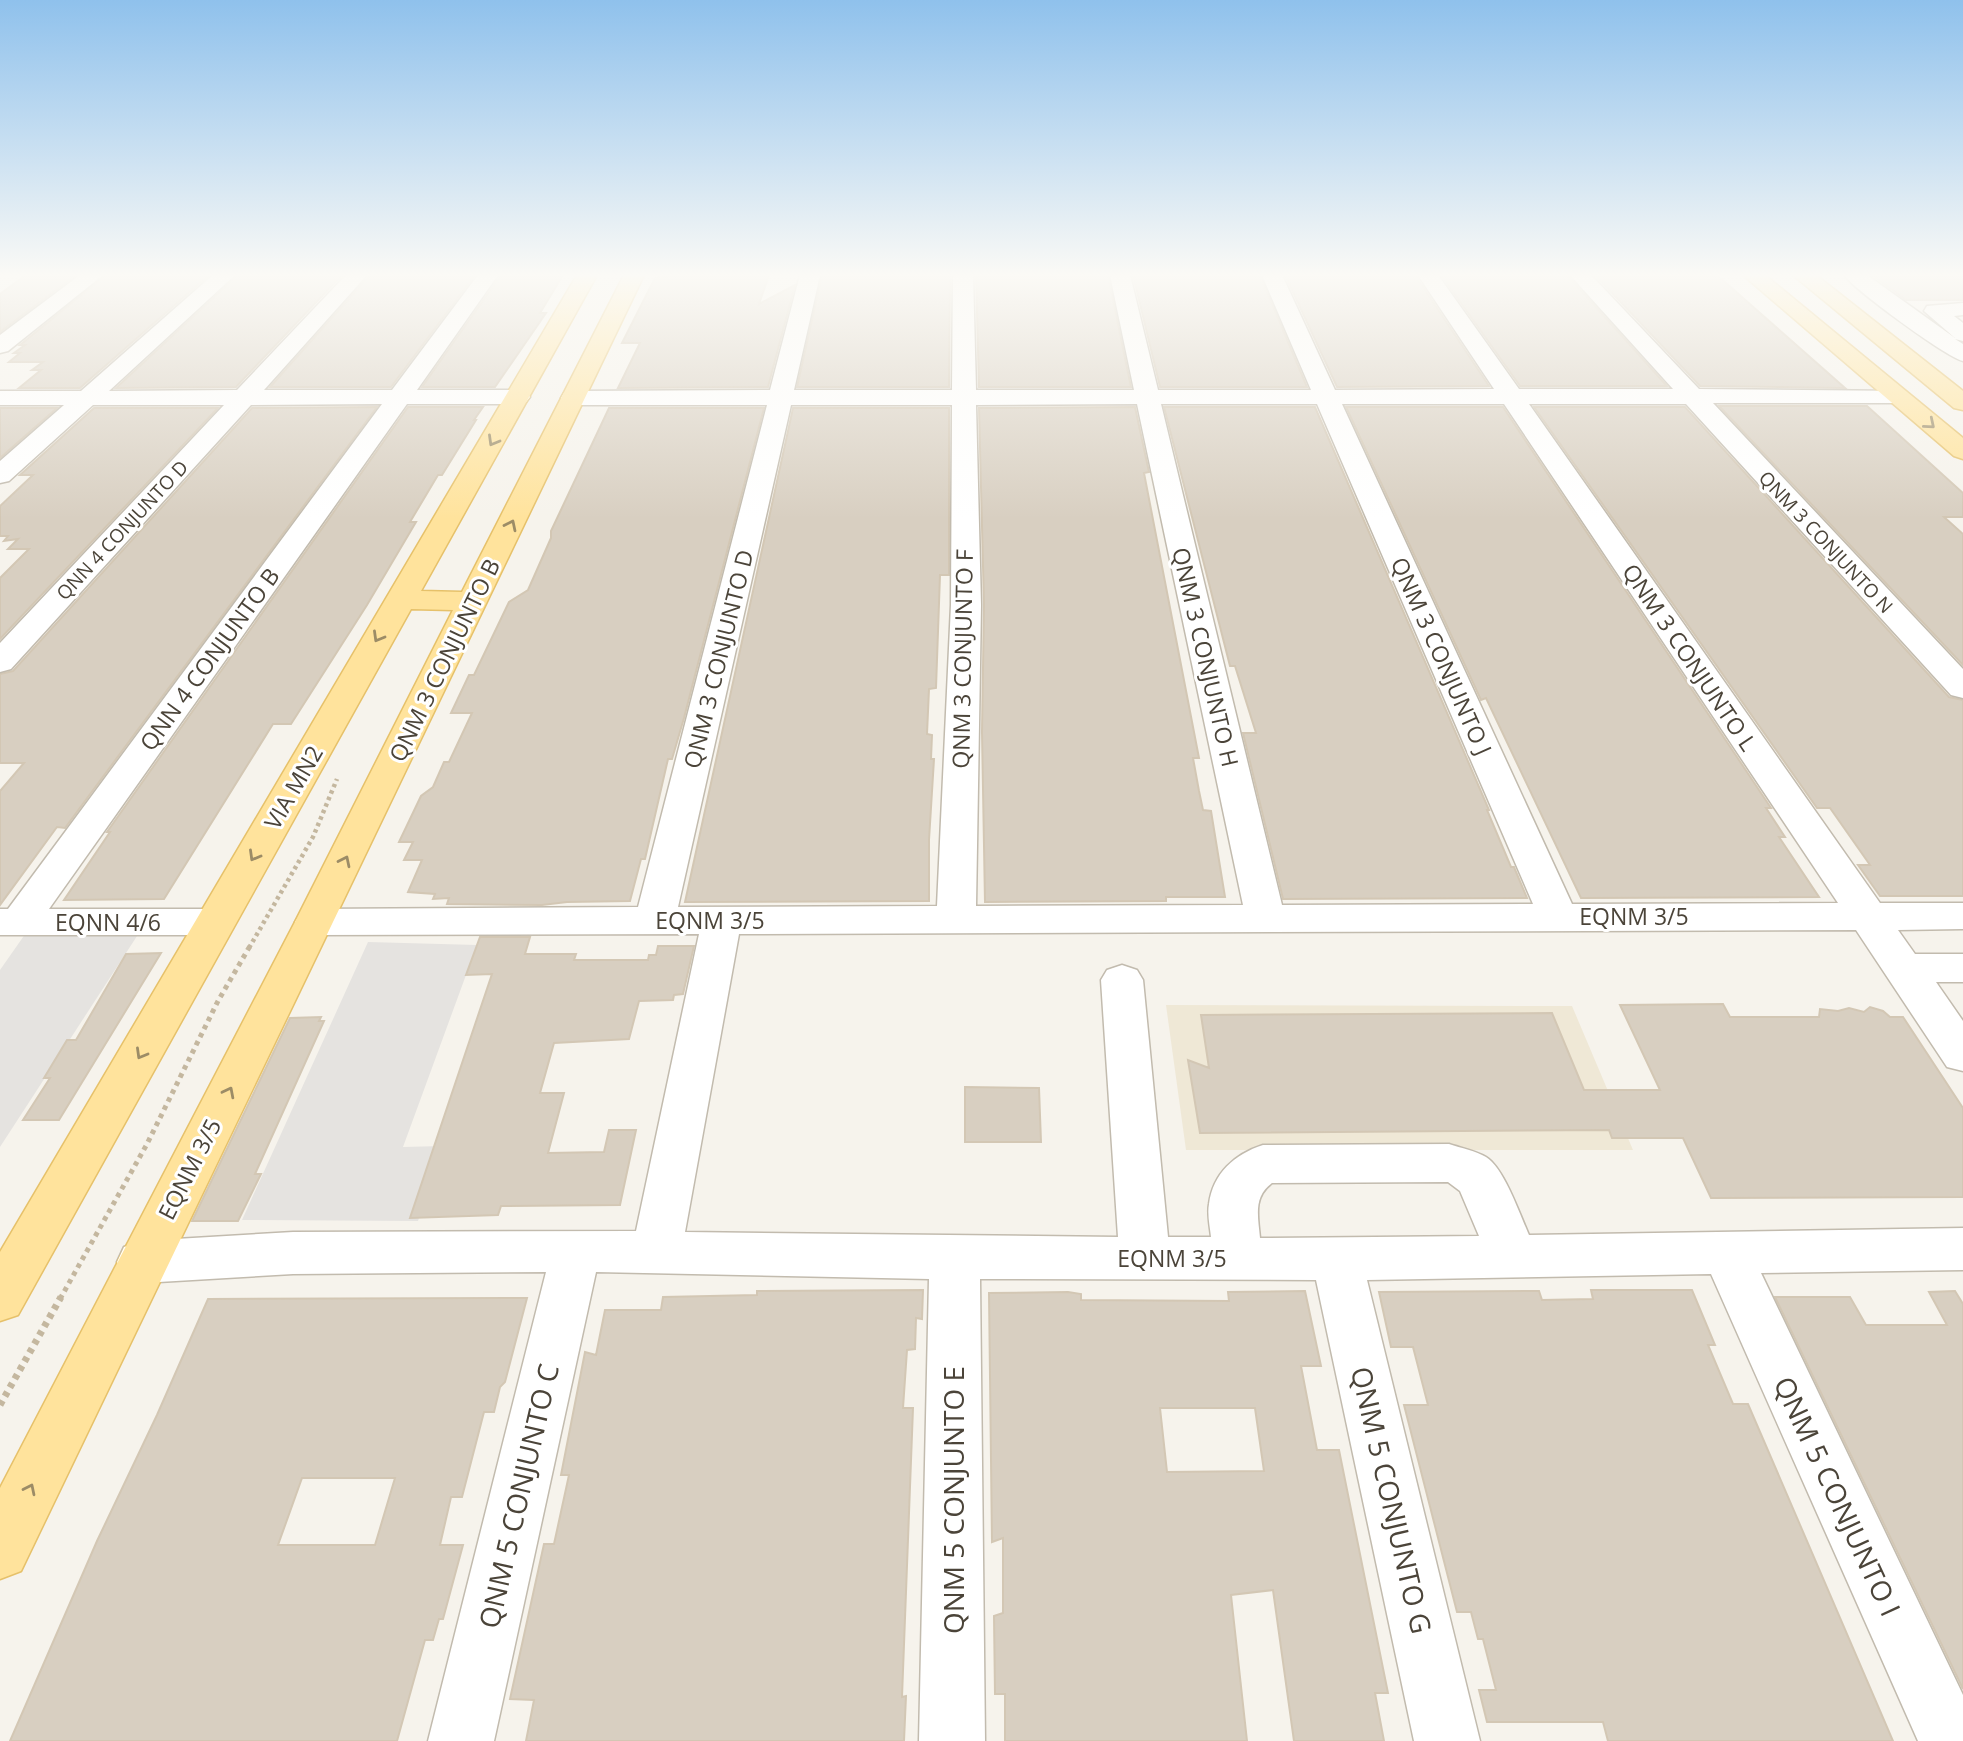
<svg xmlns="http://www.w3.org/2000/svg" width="1963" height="1741" viewBox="0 0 1963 1741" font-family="'Open Sans',sans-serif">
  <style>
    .education { fill: #efe8d6 }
    .parking { fill: #e5e3e0 }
    .building { fill: #d8cfc1; stroke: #d3c7b4; stroke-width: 2; fill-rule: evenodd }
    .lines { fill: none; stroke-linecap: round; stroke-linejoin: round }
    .minor-casing { stroke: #c2bbae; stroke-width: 3 }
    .major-casing { stroke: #e6c16a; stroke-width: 3 }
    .path-far2 { stroke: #c4b79f; stroke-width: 4.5; stroke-dasharray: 3.5 3.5; stroke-linecap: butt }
    .path-far1 { stroke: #c4b79f; stroke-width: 5; stroke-dasharray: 4.5 4.5; stroke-linecap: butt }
    .path { stroke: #c4b79f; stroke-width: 7; stroke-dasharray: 5 5; stroke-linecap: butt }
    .minor { fill: #fff; fill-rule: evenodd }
    .major { fill: #ffe39c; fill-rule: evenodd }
    .oneway { stroke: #9c8c66 }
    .labels { text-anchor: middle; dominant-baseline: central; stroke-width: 6; stroke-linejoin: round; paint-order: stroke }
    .far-street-label { font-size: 19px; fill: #4b4439; stroke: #fff }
    .street-label { font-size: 23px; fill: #4b4439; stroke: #fff }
    .near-street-label { font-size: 28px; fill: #4b4439; stroke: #fff }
  </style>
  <rect width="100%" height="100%" fill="#f6f3ec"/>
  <!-- education -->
  <path class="education" d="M1166 1005 1572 1006 1633 1150H1186Z"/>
  <!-- parking -->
  <path class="parking" d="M28 930 139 933 0 1147V970Z
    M368 942 477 945 403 1147 442 1146 418 1221 242 1220Z"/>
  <!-- building -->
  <path class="building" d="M26 275H76L0 332V294Z
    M106 275H209L80 388H19L41 370H32L43 362H9L20 353H14L25 345H20Z
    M238 275H342L236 387 116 388Z
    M370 275H475L391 387H270Z
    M501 275H563L540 313H546L495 387H422Z
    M669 275H769L759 304 795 285 768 387 618 388 640 343H622L655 278 668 277Z
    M822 275H950L949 387H797Z
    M976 275H1108L1131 387H979Z
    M1133 275H1260L1307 387H1160Z
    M1285 275H1415L1489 386 1337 387Z
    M1441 275H1567L1667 386H1520Z
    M1595 275H1717L1845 388 1700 386Z
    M1872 275H1963V300H1906Z
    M1719 406H1867L1963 493V517H1944L1963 534V665Z
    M377 407 65 828 57 827 0 905V791L24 763H0V674L13 671 252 408Z
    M408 407H483L474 420H476L442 475H438L410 522H416L367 605 291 724H273L164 899 64 900 110 832H107Z
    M1135 407 1149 472 1144 473 1199 758H1193L1199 791 1203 810 1211 811 1225 897H1166V901L985 902 982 732 984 605 979 408Z
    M1164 407H1315L1489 810H1487L1511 867H1514L1527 898 1283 899 1243 733H1256L1235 666H1230Z
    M1346 407H1503L1765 799 1771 808H1766L1785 837H1779L1819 897 1581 898 1486 698 1481 700Z
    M1534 407H1685L1949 697 1963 700V896H1880L1858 865H1870L1830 808H1817Z
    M0 408H57L0 458Z
    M94 408H218L0 639V578L29 549H8L18 539 4 541 8 536H0V506L33 475H20Z
    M609 408H764L684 718 672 759H668L645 859H641L630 901 567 902 542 905 447 904 449 898 433 899 435 894 408 892 422 860H404L413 842H399L421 796 433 787 444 762H449L472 713H451L469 675H474L509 602 528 590 551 538V531Z
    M793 408H949V575H940L936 688 929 689 927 734 932 735 931 759H934L929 840V901L685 902Z
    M480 937H530L525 954H576L574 960H648L649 955H656L658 946H694L683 994 674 995 673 1000 639 1001 629 1039 554 1043 540 1093H564L548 1153 604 1152 609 1130H636L620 1205 501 1206 498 1215 410 1218 492 974 466 975Z
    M161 953 59 1120H23L50 1078H44L67 1040H76L126 954Z
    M1723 1004 1730 1017H1819L1820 1009 1838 1011 1849 1008 1864 1012 1870 1007 1883 1011 1890 1017H1903L1963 1108V1197L1711 1198 1683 1138H1612L1609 1130 1200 1133 1188 1060 1209 1068 1201 1015 1552 1013 1584 1090H1660L1620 1005Z
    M321 1017 319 1021H324L255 1174H261L238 1221H192L290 1018Z
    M965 1087 1039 1088 1041 1142H965Z
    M923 1290 922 1319 916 1318 915 1349 907 1350 903 1408H913L902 1697 906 1696 904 1741H526L534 1700 510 1699 544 1544H554L569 1475H561L585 1352 596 1355 605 1310H661L663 1297 757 1295V1291Z
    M1591 1290H1692L1715 1345H1708L1733 1404H1748L1893 1741H1608L1603 1722H1487L1479 1690H1496L1483 1639H1478L1471 1612H1457L1404 1405H1428L1413 1347H1391L1379 1292 1539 1291 1542 1300 1593 1299Z
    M1305 1291 1321 1366H1301L1317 1450H1339L1388 1693H1375L1384 1741H1294L1273 1590 1231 1595 1247 1741H1005V1694H995L994 1616 1003 1613V1538L992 1542 989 1293 1068 1292 1081 1294V1300L1229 1301 1228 1292ZM1160 1408H1255L1264 1471 1167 1472Z
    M1955 1291 1963 1304V1689L1775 1297H1850L1866 1325H1947L1929 1292Z
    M527 1298 505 1382 500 1387 494 1412H484L462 1497H451L440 1545H463L443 1619H439L433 1640H425L397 1741H10L97 1541 157 1415 208 1299ZM302 1478H395L375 1545H278Z"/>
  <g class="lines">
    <defs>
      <path id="minor" d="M80 275H103L8 351 0 353V335Z
        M213 275H235L109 391 237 390 346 275H367L264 390H392L478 275H498L417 390H518L526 392 530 397 526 402 518 404H407L49 909H216L230 913 236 922 230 931 216 935H0V909H8L382 404 251 405 11 669 0 672V643L224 405H93L9 481 0 483V461L64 405H0V391H81Z
        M800 275H820L794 390H952L953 275H973L976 390H1134L1110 275H1130L1158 390H1311L1262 275H1282L1335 390 1494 389 1418 275H1438L1519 389H1673L1570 275H1591L1699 389 1905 391 1909 396 1905 401 1897 403H1713L1963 669V698L1951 695 1686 404H1529L1880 903H1963V929L1898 930 1915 954H1963V982H1936L1963 1021V1071L1947 1067 1856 930 739 934 685 1232 1118 1237 1101 980 1107 970 1122 965 1137 970 1143 980 1168 1237H1211C1210 1227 1207 1214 1209 1204 1213 1173 1235 1154 1263 1145L1449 1144C1461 1148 1476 1151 1486 1157 1504 1168 1520 1215 1529 1235L1963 1228V1270L1761 1273 1963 1695V1741H1918L1711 1274 1367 1280 1480 1741H1414L1316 1280 980 1279 985 1741H919L929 1279 596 1272 494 1741H428L546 1272 293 1274 142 1283 124 1277 117 1262 124 1247 142 1241 293 1232 636 1231 699 934 315 935 301 931 295 922 301 913 315 909 638 907 767 405H573L564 403 561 398 564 393 573 391 770 390ZM1137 404 1243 905 976 906 981 605 976 405ZM1161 404H1317L1533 904 1282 905ZM1342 404H1504L1838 903 1572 904ZM791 405H952L951 605 937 906 678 907ZM1448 1182 1460 1191 1479 1236 1260 1238C1258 1216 1253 1197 1272 1183Z
        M1844 275H1867L1955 338 1924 311 1927 306 1963 303V315L1954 316 1963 323V341L1955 339 1963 344V361C1946 357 1855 290 1844 275Z"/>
      <path id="major" d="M577 275H597L421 591 462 592 624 275H644L21 1571 0 1579V1488L295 922 453 610 411 609 18 1315 0 1321V1252Z
        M1743 275H1765L1963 438V459L1954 456Z
        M1793 275H1816L1963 391V410L1954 408Z"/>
    </defs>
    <!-- minor casing -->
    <use href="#minor" class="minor-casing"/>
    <!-- major casing -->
    <use href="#major" class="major-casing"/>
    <!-- path-far2 -->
    <path class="path-far2" d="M249 948 313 837 337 779"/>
    <!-- path-far1 -->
    <path class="path-far1" d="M60 1299 147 1144 218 1001 250 946"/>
    <!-- path -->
    <path class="path" d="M0 1405 61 1297"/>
    <!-- minor -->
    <use href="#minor" class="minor"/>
    <!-- major -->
    <use href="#major" class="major"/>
  </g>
  <!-- one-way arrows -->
  <defs><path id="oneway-chevron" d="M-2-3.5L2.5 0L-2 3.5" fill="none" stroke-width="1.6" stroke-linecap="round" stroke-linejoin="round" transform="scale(1.75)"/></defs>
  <g class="oneway">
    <use href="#oneway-chevron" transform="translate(1930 424) rotate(40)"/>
    <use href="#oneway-chevron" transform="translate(493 441) rotate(120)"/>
    <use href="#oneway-chevron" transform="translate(511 525) rotate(-64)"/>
    <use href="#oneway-chevron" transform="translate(378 637) rotate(120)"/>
    <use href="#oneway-chevron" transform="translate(254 856) rotate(120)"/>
    <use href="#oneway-chevron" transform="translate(345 861) rotate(-64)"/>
    <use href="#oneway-chevron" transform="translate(141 1054) rotate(120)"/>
    <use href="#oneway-chevron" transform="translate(229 1092) rotate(-63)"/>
    <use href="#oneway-chevron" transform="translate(30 1489) rotate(-64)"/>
  </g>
  <!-- sky -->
  <linearGradient id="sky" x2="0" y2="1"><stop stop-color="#8fc1ec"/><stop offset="0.53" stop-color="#fbfaf6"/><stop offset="1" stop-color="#fbfaf6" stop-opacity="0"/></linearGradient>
  <rect width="1963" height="519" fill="url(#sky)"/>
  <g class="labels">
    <!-- far-street labels -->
    <g class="far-street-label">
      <text transform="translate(122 530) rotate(-47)">QNN 4 CONJUNTO D</text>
      <text transform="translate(1826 542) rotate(47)">QNM 3 CONJUNTO N</text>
    </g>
    <!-- street labels -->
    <g class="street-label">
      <text transform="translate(1442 656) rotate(66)">QNM 3 CONJUNTO J</text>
      <text transform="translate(1206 657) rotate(77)">QNM 3 CONJUNTO H</text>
      <text transform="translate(1690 657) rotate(56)">QNM 3 CONJUNTO L</text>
      <text transform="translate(209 659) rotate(-54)">QNN 4 CONJUNTO B</text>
      <text transform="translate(718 659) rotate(-76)">QNM 3 CONJUNTO D</text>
      <text transform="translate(962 659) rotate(-89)">QNM 3 CONJUNTO F</text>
      <text transform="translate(444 660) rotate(-64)">QNM 3 CONJUNTO B</text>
      <text transform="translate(293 787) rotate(-60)">VIA MN2</text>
      <text x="1634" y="916">EQNM 3/5</text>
      <text x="710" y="920">EQNM 3/5</text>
      <text x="108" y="922">EQNN 4/6</text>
      <text transform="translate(189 1169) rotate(-63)">EQNM 3/5</text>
      <text x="1172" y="1258">EQNM 3/5</text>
    </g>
    <!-- near-street labels -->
    <g class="near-street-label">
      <text transform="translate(518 1496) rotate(-77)">QNM 5 CONJUNTO C</text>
      <text transform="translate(1838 1496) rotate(65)">QNM 5 CONJUNTO I</text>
      <text transform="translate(953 1500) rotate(-90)">QNM 5 CONJUNTO E</text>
      <text transform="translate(1392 1500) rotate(77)">QNM 5 CONJUNTO G</text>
    </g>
  </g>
</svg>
